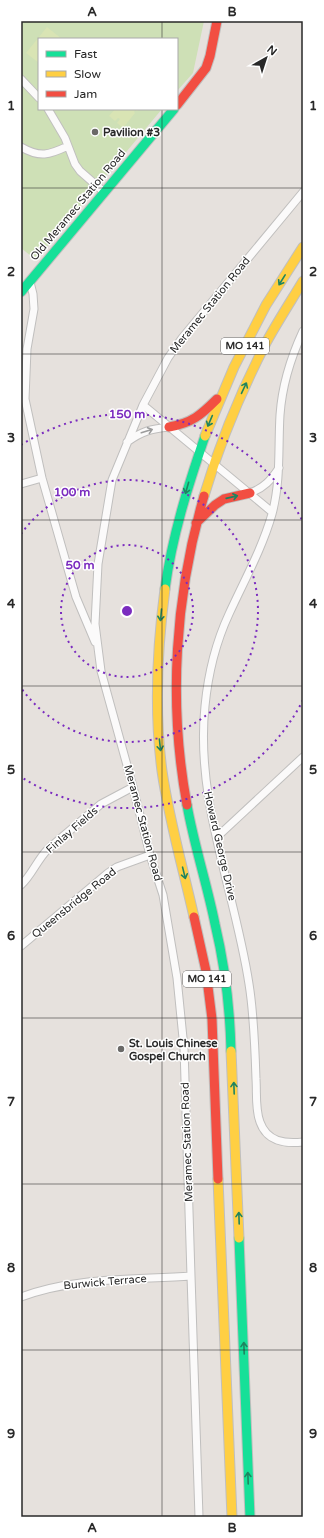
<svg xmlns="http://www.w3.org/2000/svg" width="324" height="1538" viewBox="0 0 324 1538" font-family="'Varela Round',sans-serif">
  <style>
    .green { fill: #cee0b6 }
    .pitch { fill: #d9e4b4 }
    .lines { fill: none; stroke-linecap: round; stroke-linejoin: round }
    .street-casing { stroke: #c0bfbe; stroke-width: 9 }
    .fast-casing { stroke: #c0bfbe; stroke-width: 11 }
    .slow-casing { stroke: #c0bfbe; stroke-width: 11 }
    .jam-casing { stroke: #c0bfbe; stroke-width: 11 }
    .street { stroke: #fbfafa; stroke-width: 7 }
    .fast { stroke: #16e098; stroke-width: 9 }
    .slow { stroke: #ffcf43; stroke-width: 9 }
    .jam { stroke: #f24e42; stroke-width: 9 }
    .oneway { stroke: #1f8460 }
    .oneway2 { stroke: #9c9c9c }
    .grid { fill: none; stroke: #282828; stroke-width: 1; stroke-opacity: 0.55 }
    .ring { fill: none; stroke: #7b2cbf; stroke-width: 2; stroke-dasharray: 2 4 }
    .poi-dot { fill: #6a6967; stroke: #fff; stroke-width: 1.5 }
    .labels { text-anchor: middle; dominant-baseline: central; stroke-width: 3; stroke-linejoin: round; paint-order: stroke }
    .shield { fill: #fff; stroke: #686868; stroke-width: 1 }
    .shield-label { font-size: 10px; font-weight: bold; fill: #282828 }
    .poi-label { font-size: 11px; font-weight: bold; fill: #282828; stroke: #fff; text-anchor: start }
    .street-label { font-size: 11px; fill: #282828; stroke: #fff }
    .centre { fill: #7b2cbf; stroke: #fff; stroke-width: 2 }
    .ring-label { font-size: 12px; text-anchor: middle; font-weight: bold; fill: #7b2cbf; stroke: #fff; stroke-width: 3; stroke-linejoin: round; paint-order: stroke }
    .neatline { fill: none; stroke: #282828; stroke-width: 1.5 }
    .grid-label { font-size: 13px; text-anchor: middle; font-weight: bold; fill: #282828 }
  </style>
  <rect width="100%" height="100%" fill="#e6e1dd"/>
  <!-- green -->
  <path class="green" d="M21 21H204L193 73 177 91V39H39V109H162L36 260 21 248Z"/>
  <!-- pitch -->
  <path class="pitch" d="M47 27 62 39H39V63L26 53Z
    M115 109H139L137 111 135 110 134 112 135 113 123 128 117 123 120 119 118 118 115 121 109 116Z"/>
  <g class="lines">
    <defs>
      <path id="street" d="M21 79 39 98
        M48 109 65 138 75 164 80 171 104 192
        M21 147C40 158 49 155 68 146
        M30 282 33 294 34 309 27 349 25 399 42 478 76 597 95 642
        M303 331C291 357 282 386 280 415 278 448 281 481 272 514 262 549 244 581 229 614 216 642 208 675 205 706 195 801 235 891 249 984 254 1015 255 1047 256 1079 257 1093 255 1109 260 1122 267 1142 285 1144 303 1142
        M143 405 272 512
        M127 442C142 431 151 429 169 427
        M21 484 42 478
        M250 493C264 488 271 480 279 468
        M217 837 303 757
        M21 885C32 875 37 860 48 849L101 804 133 787
        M21 946 108 873 117 867 150 855
        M21 1297C74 1277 134 1280 191 1276
        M199 1517 191 1276 184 1048 177 978 163 895 150 855 133 787 101 671 95 624 98 564 112 480 143 405 168 358 182 338 303 192"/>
      <path id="fast" d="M21 292 174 109
        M165 589C172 536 188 486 205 436
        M187 805C194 845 207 884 215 924 225 966 230 1008 231 1051
        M239 1238 250 1517"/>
      <path id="slow" d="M205 436 234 367 266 305 303 247
        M204 496C220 442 241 391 267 341 278 321 291 301 303 281
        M165 589C157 649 154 710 162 771 169 820 183 868 194 917
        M231 1051 239 1238
        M218 1179 232 1517"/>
      <path id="jam" d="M177 105 206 68 210 56 217 21
        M169 427C192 423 201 415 217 399
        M196 523 215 505 224 499 250 493
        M187 805C168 702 175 596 204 496
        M194 917 206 971 212 1019 218 1179"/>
    </defs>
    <!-- street casing -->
    <use href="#street" class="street-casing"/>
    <!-- fast casing -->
    <use href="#fast" class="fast-casing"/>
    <!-- slow casing -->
    <use href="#slow" class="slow-casing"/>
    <!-- jam casing -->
    <use href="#jam" class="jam-casing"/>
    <!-- street -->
    <use href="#street" class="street"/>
    <!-- fast -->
    <use href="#fast" class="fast"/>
    <!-- slow -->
    <use href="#slow" class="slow"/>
    <!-- jam -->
    <use href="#jam" class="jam"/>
  </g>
  <!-- one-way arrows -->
  <defs><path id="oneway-shaft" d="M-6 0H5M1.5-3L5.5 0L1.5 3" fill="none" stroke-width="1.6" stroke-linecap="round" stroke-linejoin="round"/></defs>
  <g class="oneway">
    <use href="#oneway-shaft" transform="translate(282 280) rotate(122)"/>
    <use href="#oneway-shaft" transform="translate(244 388) rotate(-65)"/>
    <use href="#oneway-shaft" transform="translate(210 421) rotate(113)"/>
    <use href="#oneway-shaft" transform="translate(187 488) rotate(106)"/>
    <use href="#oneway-shaft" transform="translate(232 497) rotate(-13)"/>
    <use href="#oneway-shaft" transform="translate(161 615) rotate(95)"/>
    <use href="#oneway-shaft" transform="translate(160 745) rotate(84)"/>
    <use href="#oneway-shaft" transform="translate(184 873) rotate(76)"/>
    <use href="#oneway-shaft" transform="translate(234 1088) rotate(-92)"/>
    <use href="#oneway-shaft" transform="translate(239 1218) rotate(-92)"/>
    <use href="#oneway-shaft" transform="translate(244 1348) rotate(-92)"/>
    <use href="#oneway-shaft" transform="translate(248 1478) rotate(-92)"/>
  </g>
  <use class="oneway2" href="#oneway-shaft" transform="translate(147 431) rotate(-17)"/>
  <!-- grid -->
  <path class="grid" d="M162 21V39M162 109V1517M21 188H303M21 354H303M21 520H303M21 686H303M21 852H303M21 1018H303M21 1184H303M21 1350H303"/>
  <!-- distance rings -->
  <g class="ring">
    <circle cx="127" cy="611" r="66"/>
    <path d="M21 534A131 131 0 1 1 21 688"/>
    <path d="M303 700A197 197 0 0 1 21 777M21 445A197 197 0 0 1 303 522"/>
  </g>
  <!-- markers -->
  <g class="poi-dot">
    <circle cx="95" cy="132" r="4"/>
    <circle cx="121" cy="1049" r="4"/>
  </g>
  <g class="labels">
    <!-- shield labels -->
    <g class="shield">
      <rect x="221" y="338" width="48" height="16" rx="3"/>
      <rect x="183" y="971" width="48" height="16" rx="3"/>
    </g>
    <g class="shield-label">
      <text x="245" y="346">MO 141</text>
      <text x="207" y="979">MO 141</text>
    </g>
    <!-- poi labels -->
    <g class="poi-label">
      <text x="103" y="132">Pavilion #3</text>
      <text x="129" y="1043">St. Louis Chinese<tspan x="129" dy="13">Gospel Church</tspan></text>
    </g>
    <!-- street labels -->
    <g class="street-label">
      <text transform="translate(78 205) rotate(-50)">Old Meramec Station Road</text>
      <text transform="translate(210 305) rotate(-51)">Meramec Station Road</text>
      <text transform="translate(143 823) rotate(75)">Meramec Station Road</text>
      <text transform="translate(72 830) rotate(-41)">Finlay Fields</text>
      <text transform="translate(220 846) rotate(77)">Howard George Drive</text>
      <text transform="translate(74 903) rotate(-39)">Queensbridge Road</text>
      <text transform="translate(187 1142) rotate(-92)">Meramec Station Road</text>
      <text transform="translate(105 1282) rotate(-5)">Burwick Terrace</text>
    </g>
  </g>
  <circle cx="127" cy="611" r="6" class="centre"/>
  <g class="ring-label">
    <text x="127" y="418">150 m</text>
    <text x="72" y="496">100 m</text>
    <text x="80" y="569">50 m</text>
  </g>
  <!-- border -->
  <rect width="324" height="1538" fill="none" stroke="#ffffff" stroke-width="44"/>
  <!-- legend -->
  <rect x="38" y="38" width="140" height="72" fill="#ffffff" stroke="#a9a9a9"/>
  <rect x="46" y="51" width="20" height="6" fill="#16e098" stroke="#a9a9a9"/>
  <text x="74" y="58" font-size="12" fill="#282828">Fast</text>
  <rect x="46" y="71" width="20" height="6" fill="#ffcf43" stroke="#a9a9a9"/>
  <text x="74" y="78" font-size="12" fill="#282828">Slow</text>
  <rect x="46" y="91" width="20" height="6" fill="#f24e42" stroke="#a9a9a9"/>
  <text x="74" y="98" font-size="12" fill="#282828">Jam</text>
  <!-- north arrow -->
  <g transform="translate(266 58) rotate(39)" stroke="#ffffff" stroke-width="3" paint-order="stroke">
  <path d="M0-3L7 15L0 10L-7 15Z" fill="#282828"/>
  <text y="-6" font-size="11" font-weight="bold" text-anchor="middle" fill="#282828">N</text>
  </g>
  <rect x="22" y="22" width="280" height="1494" class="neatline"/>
  <g class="grid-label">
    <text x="92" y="16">A</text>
    <text x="232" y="16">B</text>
    <text x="11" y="110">1</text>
    <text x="313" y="110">1</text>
    <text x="11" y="276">2</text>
    <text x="313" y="276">2</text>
    <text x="11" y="442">3</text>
    <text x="313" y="442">3</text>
    <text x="11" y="608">4</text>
    <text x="313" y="608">4</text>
    <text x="11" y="774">5</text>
    <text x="313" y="774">5</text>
    <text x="11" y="940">6</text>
    <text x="313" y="940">6</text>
    <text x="11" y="1106">7</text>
    <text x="313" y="1106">7</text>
    <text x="11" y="1272">8</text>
    <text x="313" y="1272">8</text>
    <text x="11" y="1438">9</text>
    <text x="313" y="1438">9</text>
    <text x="92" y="1532">A</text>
    <text x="232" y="1532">B</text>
  </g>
</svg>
